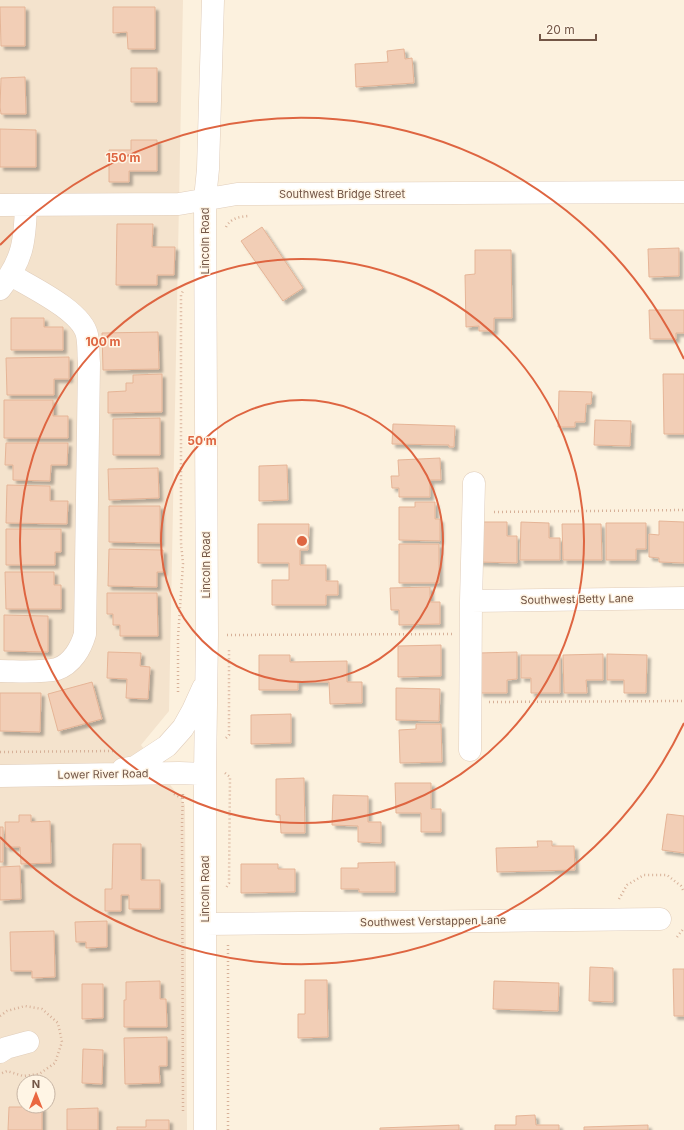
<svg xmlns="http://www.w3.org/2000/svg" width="684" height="1130" viewBox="0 0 684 1130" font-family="Inter,sans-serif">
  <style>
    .residential { fill: #f4e3cd; fill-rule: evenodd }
    .building { fill: #f2ceb6; stroke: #e5b496; filter: url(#shadow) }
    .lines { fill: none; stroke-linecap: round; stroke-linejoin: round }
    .minor-casing { stroke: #e0cdbb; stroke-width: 23 }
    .path { stroke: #d7b199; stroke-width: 2.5; stroke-dasharray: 1 3; stroke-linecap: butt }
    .minor { stroke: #fff; stroke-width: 22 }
    .ring { fill: none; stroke: #de6541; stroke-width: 2 }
    .labels { text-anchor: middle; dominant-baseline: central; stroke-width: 3; stroke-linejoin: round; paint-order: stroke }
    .street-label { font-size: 11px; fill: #735646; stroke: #fff5e5 }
    .centre { fill: #de6541; stroke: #fff5e5; stroke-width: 2 }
    .ring-label { font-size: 12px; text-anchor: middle; font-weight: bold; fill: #de6541; stroke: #fff5e5; stroke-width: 3; stroke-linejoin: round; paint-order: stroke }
  </style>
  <defs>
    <filter id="shadow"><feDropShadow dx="3.5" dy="3.5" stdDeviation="1" flood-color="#0004"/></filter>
  </defs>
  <rect width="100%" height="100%" fill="#fcf1de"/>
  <!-- residential -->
  <path class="residential" d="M0 0H183L169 711 141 745 185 805 187 1130H0ZM24 1082H48V1106H24Z"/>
  <!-- building -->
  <path class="building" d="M0 7H25V46H1Z
    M113 7H155V49H128L127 32 113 33Z
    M404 49 405 59 412 58 414 83 356 87 355 64 388 62 387 51Z
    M131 68H157V102H131Z
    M25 77 26 114H1L0 107 1 78Z
    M0 129 36 130V167H0Z
    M131 140H157V171H129V182H109V150H131Z
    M117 224H153L152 247H175L174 275H157V285H116Z
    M262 227 303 288 283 301 241 241Z
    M679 248V276L649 277 648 249Z
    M475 250H511L512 318H494V331H479V326L466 327 465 275 475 274Z
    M649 310H684V333H676V339H650Z
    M11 318H44V327H63V350H11Z
    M158 332 159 369 103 370 102 333Z
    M69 357V379H54V395H7L6 358Z
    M162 374V412L108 413V392L126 391V383H133V375Z
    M663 374H684V434H664Z
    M559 391 592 392 591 404H586L585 422H575V427H558Z
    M4 400H53V416H68V438H4Z
    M160 418V455H113V419Z
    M595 420 631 421 630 446 594 445Z
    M393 424 455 426 454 447H449V445L392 444Z
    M6 443H68L67 465H51L50 481 13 480V465H5Z
    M440 458 441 480H430V497H399V488H392L391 476H399L398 460Z
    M287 465 288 500 259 501V466Z
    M158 468 159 498 109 500 108 469Z
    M7 485 50 486V501H68L67 524 6 523Z
    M415 502H435V519H440V541L399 540V507H415Z
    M109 506H160V543L109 542Z
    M659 521 684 522V563L659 562V558L649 557V534L659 535Z
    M480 522H507V536H517V563L479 562Z
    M521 522 549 523V538H560V560H520Z
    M606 523H646V549H636V560H606Z
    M258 524H309L308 550H300V565H326V581H338V595H326V605H272V580H289V563H258Z
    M562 524H601L602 560H563Z
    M6 529H61V552H55V565H6Z
    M399 544H439V583H399Z
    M109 549 163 550V572H157V587L108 586Z
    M5 572H54V585H61V609H6Z
    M430 587V602H440V624L399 625V610H391L390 588Z
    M107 593H157L158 636H120V625H113V614H107Z
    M4 615 48 616V652L4 651Z
    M441 645V676L398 677V646Z
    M108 652 141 653 140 666 150 667 148 699 126 698 127 679 107 678Z
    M517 652V679L507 680V693H480L479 653Z
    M603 654V680H586L587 693H564L563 655Z
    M607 654 647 655 646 693H624V680H607Z
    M259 655H290V662L347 661V682H362V703L330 704 329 682H298V690H259Z
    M521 655H560V693H531V678H521Z
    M92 682 102 719 58 731 48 694Z
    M396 688 440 689 439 721 396 720Z
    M0 693H41L40 732 0 731Z
    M291 714V743L251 744V715Z
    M416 724H441L442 762 400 763 399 730 416 729Z
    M304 778 305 833H281L280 815H276V779Z
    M395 783H431V809H441V832H421V813H396Z
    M333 795 368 796V822H381V843L358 842V826L332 825Z
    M667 814 684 816V853L662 850Z
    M19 815H31V822L50 821 51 863 21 864 20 847H6L5 822H19Z
    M0 827H3V862H0Z
    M537 841H552V846H574L575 870 497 872 496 848 538 847Z
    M113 844H141V880H160V909H129V895H121V911H105V889H112Z
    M395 862V892H359V889H341V868H358V863Z
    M241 864H278V869H295V892L241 893Z
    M20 866 21 899 0 900V867Z
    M107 921V947L86 948V942H76L75 922Z
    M54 931 55 977 32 978V971H11L10 932Z
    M590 967 613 968V1002L589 1001Z
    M673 969H684V1016H674Z
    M305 980H327L328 1037 298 1038V1014H305Z
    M160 981V999H166L167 1027H124V1000H126V982Z
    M494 981 559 983 558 1011 493 1009Z
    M82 984H103V1018L82 1019Z
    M167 1037V1066H159L160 1083 125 1084 124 1038Z
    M83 1049 103 1050 102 1084 82 1083Z
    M9 1107H42V1130H8Z
    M98 1108V1130H67V1109Z
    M535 1115 536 1125H559V1130H495V1125H516V1116Z
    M146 1120H169V1130H117V1127H146Z
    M459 1125V1130H380V1128Z
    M648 1125V1130H584V1127Z"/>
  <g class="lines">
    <defs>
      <path id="minor" d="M0 205 179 204 237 194 684 192
        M0 289C23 260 25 241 26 205
        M471 601 684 598
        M0 671C16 671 41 673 57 669 72 664 81 648 85 634L89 363C88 354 89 344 87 335 82 311 31 287 11 275
        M470 750 471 601 474 483
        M123 769 135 767 167 746 183 728 193 710 203 688
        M0 776 179 773 205 774
        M205 924 660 919
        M0 1052 6 1048 28 1042
        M205 1130V774L207 635 205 199 208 169 213 0"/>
    </defs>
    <!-- minor casing -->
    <use href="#minor" class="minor-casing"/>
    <!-- path -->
    <path class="path" d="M226 227C231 218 239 217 248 216
      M494 512 684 510
      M227 635 452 634
      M178 692V637L183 564 181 543V295L184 289
      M489 702 684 701
      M226 738 229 735V648
      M0 752 113 751
      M225 773 230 777 229 883 226 888
      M174 794 183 799
      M619 899 627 885 644 875H667L681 886 684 892
      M677 937 684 928
      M228 945V1130
      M0 1016 7 1011 25 1006 42 1009 58 1023 62 1042 55 1063 39 1074 23 1076 7 1071 0 1074
      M183 1111 182 825 183 792"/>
    <!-- minor -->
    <use href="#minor" class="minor"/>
  </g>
  <!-- distance rings -->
  <g class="ring">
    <circle cx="302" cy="541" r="141"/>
    <circle cx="302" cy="541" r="282"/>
    <path d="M684 723A423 423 0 0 1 0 837M0 245A423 423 0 0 1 684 359"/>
  </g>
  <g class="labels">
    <!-- street labels -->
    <g class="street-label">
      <text x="342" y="194">Southwest Bridge Street</text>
      <text transform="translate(205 241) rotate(-90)">Lincoln Road</text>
      <text transform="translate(206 565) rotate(-90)">Lincoln Road</text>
      <text transform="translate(577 599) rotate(-1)">Southwest Betty Lane</text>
      <text transform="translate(103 774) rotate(-1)">Lower River Road</text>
      <text transform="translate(205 889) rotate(-90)">Lincoln Road</text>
      <text transform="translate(433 921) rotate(-1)">Southwest Verstappen Lane</text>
    </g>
  </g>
  <circle cx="302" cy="541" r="6" class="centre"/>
  <g class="ring-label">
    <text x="123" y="162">150 m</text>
    <text x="103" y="346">100 m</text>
    <text x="202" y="445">50 m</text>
  </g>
  <!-- north arrow -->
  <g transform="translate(36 1094)"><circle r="19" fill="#fff5e5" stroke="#c7b5a5"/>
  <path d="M0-3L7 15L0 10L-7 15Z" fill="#ea6740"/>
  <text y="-6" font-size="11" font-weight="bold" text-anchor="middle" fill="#735646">N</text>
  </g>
  <!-- scale -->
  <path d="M540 34v6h56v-6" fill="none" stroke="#735646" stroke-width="2"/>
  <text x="546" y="34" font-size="12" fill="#735646" stroke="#fff5e5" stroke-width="3" paint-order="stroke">20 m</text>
</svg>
